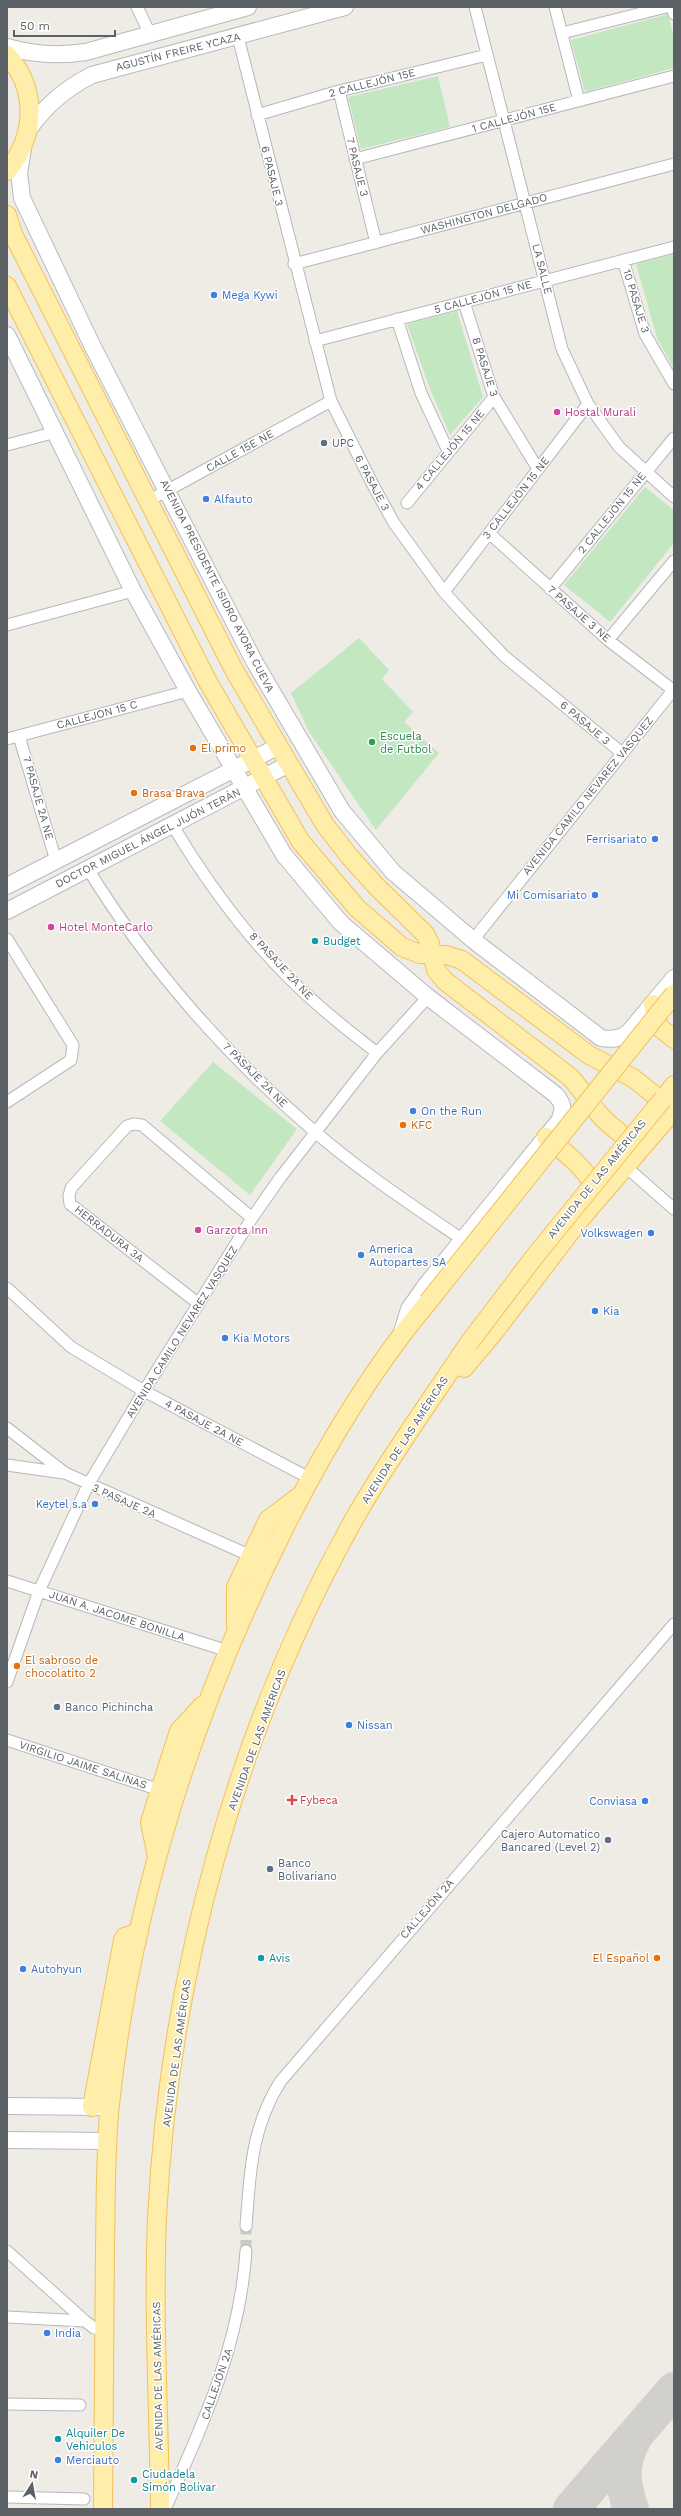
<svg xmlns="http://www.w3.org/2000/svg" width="681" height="2516" viewBox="0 0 681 2516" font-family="'Work Sans',sans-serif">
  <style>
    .green { fill: #c3e7c1 }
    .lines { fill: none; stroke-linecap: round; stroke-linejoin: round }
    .taxiway { stroke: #d1d0cd; stroke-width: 36 }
    .street-tunnel { stroke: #cac9c5; stroke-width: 11; stroke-dasharray: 11 5.5; stroke-linecap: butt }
    .street-casing { stroke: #b5b8bc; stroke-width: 13 }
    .secondary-casing { stroke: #b6babf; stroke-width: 18 }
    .primary-casing { stroke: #f3c15a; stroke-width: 20 }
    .street { stroke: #fff; stroke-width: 11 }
    .secondary { stroke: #fff; stroke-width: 16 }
    .primary { stroke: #ffedaa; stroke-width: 18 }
    .primary-bridge-casing { stroke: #f3c15a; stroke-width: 20; stroke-linecap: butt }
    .primary-bridge { stroke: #ffedaa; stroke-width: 18 }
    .shop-dot { fill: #3f7fe0; stroke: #fff; stroke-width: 1.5 }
    .hotel-dot { fill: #d1479c; stroke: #fff; stroke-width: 1.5 }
    .service-dot { fill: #5c6f8a; stroke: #fff; stroke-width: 1.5 }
    .leisure-dot { fill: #2e9e5b; stroke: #fff; stroke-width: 1.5 }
    .food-dot { fill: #e8710a; stroke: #fff; stroke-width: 1.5 }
    .culture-dot { fill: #0f9aa8; stroke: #fff; stroke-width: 1.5 }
    .health-dot { fill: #e0444e; stroke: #fff; stroke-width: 1.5 }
    .labels { text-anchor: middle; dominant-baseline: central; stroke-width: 3; stroke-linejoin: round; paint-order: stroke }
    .street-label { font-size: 11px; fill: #5c6165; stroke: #fff }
    .shop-label { font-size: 11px; fill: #366cbe; stroke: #fff; text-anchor: start }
    .hotel-label { font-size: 11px; fill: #b23c85; stroke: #fff; text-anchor: start }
    .service-label { font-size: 11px; fill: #4e5e75; stroke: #fff; text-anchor: start }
    .leisure-label { font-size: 11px; fill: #27864d; stroke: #fff; text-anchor: start }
    .food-label { font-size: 11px; fill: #c56008; stroke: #fff; text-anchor: start }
    .culture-label { font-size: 11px; fill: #0d838f; stroke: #fff; text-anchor: start }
    .health-label { font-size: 11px; fill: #be3a42; stroke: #fff; text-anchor: start }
  </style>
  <rect width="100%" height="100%" fill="#efece5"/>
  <!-- green -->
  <path class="green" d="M668 14 674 38V68L585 92 571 40Z
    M438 76 450 127 361 149 348 97Z
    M674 254V369L657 338 636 264Z
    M457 311 483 397 450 435 430 389 407 324Z
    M645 487 674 510V543L610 622 564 585Z
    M359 638 389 670 382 679 413 712 404 722 439 753 376 830 309 732 291 693Z
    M213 1062 297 1129 250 1195 160 1121Z"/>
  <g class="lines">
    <!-- taxiway -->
    <path class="taxiway" d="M571 2509 674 2390
      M631 2509C622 2484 620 2464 633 2440"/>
    <!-- street-tunnel -->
    <path class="street-tunnel" d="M246 2251V2226"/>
    <defs>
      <path id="street" d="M137 7 150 34
        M475 7 562 349 588 404 619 447 674 497
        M555 7 579 101
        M672 7 674 14
        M562 33 666 7
        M238 37 331 401 373 485 394 523 444 592 463 613 504 656 622 753
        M339 91 376 243
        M257 115 339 91 487 55
        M355 159 674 76
        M623 260 645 334 674 384
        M294 264 674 164
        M464 302 494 397 538 469
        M397 319 421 393 448 451
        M315 341 674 247
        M7 445 56 432
        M148 501 331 401
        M407 503 494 397
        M489 533 608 640 673 690
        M550 589 674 438
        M444 592 588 404
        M7 625 133 591
        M608 640 674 561
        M19 736 56 861
        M7 739 188 691
        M173 826C212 891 260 955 318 1005 337 1022 357 1037 377 1053
        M88 869C148 967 228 1057 314 1131 360 1171 412 1205 463 1240
        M7 939 73 1045 71 1060 7 1102
        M473 940 674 689
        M625 1166 674 1209
        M7 1288 71 1347 144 1391 311 1479
        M199 1304 70 1204 69 1196 71 1188 127 1126 134 1124 142 1125 252 1218
        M7 1428 65 1473 251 1556
        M7 1465 64 1473
        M7 1581 228 1651
        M7 1682 39 1591 88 1485 144 1391 252 1218 280 1178 377 1053 428 997
        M7 1740 160 1790
        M246 2226C250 2173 251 2129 280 2082L674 1624
        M7 2251 85 2321 94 2328 104 2330
        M7 2317 85 2321
        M7 2404 80 2405
        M7 2497 84 2499
        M165 2509C203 2425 240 2344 246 2251"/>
      <path id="secondary" d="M7 47C34 55 59 56 86 52L248 7
        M29 129C46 105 66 88 92 75L345 7
        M23 149 19 173 22 198 92 345 254 661 342 811 393 872 473 940 601 1038C612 1040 620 1039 628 1033L674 978
        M7 335 133 591 188 691 284 855 341 923 428 997 556 1095C564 1105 564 1109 559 1121L426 1285 409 1309 402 1332
        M7 886 279 746
        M7 911 289 764
        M7 2106 105 2107
        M7 2140 108 2141"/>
      <path id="primary" d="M7 55C38 89 36 136 7 171
        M7 215 13 234 234 670 289 764 325 825 349 856 377 887 425 934 430 944 436 970 445 981 570 1077C582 1090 589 1102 599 1114 611 1128 626 1135 638 1151
        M7 286 208 682 301 842 357 908 402 947 420 954 446 955 462 960 589 1055 633 1078 657 1097 674 1104
        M653 1004 659 1027 674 1039
        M663 1099 674 1085
        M546 1137C566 1153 591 1172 599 1197
        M464 1368 495 1331 578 1222 674 1110
        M236 1625V1587L268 1520 297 1498
        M157 1857 150 1822 160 1790 179 1731 203 1705
        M92 2107 123 1940 125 1937 139 1932
        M103 2509C103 2421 104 2333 105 2246 106 2199 105 2151 110 2104 131 1905 194 1708 284 1529 324 1449 370 1371 428 1302
        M160 2509C159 2412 153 2315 157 2218 169 1974 237 1726 357 1514 391 1455 431 1400 469 1343"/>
    </defs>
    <!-- street casing -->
    <use href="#street" class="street-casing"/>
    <!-- secondary casing -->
    <use href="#secondary" class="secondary-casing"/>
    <!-- primary casing -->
    <use href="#primary" class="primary-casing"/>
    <!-- street -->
    <use href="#street" class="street"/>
    <!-- secondary -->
    <use href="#secondary" class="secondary"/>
    <!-- primary -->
    <use href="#primary" class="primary"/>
    <defs>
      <path id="primary-bridge" d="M428 1302 674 994
        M469 1343 535 1256 663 1099"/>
    </defs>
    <!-- primary-bridge casing -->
    <use href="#primary-bridge" class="primary-bridge-casing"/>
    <!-- primary-bridge -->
    <use href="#primary-bridge" class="primary-bridge"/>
  </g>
  <!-- markers -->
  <g class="shop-dot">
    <circle cx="214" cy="295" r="4"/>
    <circle cx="206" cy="499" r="4"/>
    <circle cx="655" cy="839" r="4"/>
    <circle cx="595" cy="895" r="4"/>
    <circle cx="413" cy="1111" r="4"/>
    <circle cx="651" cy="1233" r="4"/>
    <circle cx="361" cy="1255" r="4"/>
    <circle cx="595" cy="1311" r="4"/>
    <circle cx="225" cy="1338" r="4"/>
    <circle cx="95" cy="1504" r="4"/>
    <circle cx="349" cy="1725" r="4"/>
    <circle cx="645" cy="1801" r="4"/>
    <circle cx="23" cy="1969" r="4"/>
    <circle cx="47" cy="2333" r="4"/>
    <circle cx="58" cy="2460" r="4"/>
  </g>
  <g class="hotel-dot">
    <circle cx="557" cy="412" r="4"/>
    <circle cx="51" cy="927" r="4"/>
    <circle cx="198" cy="1230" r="4"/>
  </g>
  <g class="service-dot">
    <circle cx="324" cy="443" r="4"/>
    <circle cx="57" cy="1707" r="4"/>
    <circle cx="608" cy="1840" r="4"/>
    <circle cx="270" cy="1869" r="4"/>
  </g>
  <circle class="leisure-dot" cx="372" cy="742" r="4"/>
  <g class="food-dot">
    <circle cx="193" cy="748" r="4"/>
    <circle cx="134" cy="793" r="4"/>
    <circle cx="403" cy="1125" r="4"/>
    <circle cx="17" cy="1666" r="4"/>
    <circle cx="657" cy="1958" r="4"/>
  </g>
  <g class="culture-dot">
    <circle cx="315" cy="941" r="4"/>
    <circle cx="261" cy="1958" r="4"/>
    <circle cx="58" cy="2439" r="4"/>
    <circle cx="134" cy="2480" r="4"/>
  </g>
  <path class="health-dot" d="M290 1794h4v4h4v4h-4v4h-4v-4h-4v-4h4z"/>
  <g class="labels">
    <!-- street labels -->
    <g class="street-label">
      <text transform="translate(178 52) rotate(-14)">AGUSTÍN FREIRE YCAZA</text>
      <text transform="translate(372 83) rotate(-14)">2 CALLEJÓN 15E</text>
      <text transform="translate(514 118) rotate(-15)">1 CALLEJÓN 15E</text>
      <text transform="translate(357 167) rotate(76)">7 PASAJE 3</text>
      <text transform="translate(272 176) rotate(76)">6 PASAJE 3</text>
      <text transform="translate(484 214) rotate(-15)">WASHINGTON DELGADO</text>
      <text transform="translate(542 269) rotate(76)">LA SALLE</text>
      <text transform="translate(483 297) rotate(-15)">5 CALLEJÓN 15 NE</text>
      <text transform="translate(636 301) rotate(73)">10 PASAJE 3</text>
      <text transform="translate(485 367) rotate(72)">8 PASAJE 3</text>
      <text transform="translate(450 450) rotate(-50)">4 CALLEJÓN 15 NE</text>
      <text transform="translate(240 451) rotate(-29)">CALLE 15E NE</text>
      <text transform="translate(372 483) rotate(62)">6 PASAJE 3</text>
      <text transform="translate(516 498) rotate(-52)">3 CALLEJÓN 15 NE</text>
      <text transform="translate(612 513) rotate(-51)">2 CALLEJÓN 15 NE</text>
      <text transform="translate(217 586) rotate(63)">AVENIDA PRESIDENTE ISIDRO AYORA CUEVA</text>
      <text transform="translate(579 614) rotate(41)">7 PASAJE 3 NE</text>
      <text transform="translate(97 715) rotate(-15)">CALLEJON 15 C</text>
      <text transform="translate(585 723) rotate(40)">6 PASAJE 3</text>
      <text transform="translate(588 796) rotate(-51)">AVENIDA CAMILO NEVAREZ VASQUEZ</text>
      <text transform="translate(38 798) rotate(74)">7 PASAJE 2A NE</text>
      <text transform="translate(148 838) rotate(-27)">DOCTOR MIGUEL ÁNGEL JIJÓN TERÁN</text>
      <text transform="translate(281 966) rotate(47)">8 PASAJE 2A NE</text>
      <text transform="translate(255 1075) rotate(45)">7 PASAJE 2A NE</text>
      <text transform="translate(597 1179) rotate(-51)">AVENIDA DE LAS AMÉRICAS</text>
      <text transform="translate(109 1234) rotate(38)">HERRADURA 3A</text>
      <text transform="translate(182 1332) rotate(-58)">AVENIDA CAMILO NEVAREZ VASQUEZ</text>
      <text transform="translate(204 1423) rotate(28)">4 PASAJE 2A NE</text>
      <text transform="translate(405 1440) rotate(-57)">AVENIDA DE LAS AMÉRICAS</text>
      <text transform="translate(124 1501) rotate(24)">3 PASAJE 2A</text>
      <text transform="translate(117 1616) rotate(18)">JUAN A. JACOME BONILLA</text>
      <text transform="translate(257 1740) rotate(-70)">AVENIDA DE LAS AMÉRICAS</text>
      <text transform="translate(83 1765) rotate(18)">VIRGILIO JAIME SALINAS</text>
      <text transform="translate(427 1909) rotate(-49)">CALLEJÓN 2A</text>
      <text transform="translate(177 2053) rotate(-82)">AVENIDA DE LAS AMÉRICAS</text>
      <text transform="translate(158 2376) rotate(-91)">AVENIDA DE LAS AMÉRICAS</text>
      <text transform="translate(217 2384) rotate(-71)">CALLEJÓN 2A</text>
    </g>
    <!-- shop labels -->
    <g class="shop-label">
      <text x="222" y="295">Mega Kywi</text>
      <text x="214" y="499">Alfauto</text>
      <text x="647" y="839" text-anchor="end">Ferrisariato</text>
      <text x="587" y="895" text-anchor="end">Mi Comisariato</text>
      <text x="421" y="1111">On the Run</text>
      <text x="643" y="1233" text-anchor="end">Volkswagen</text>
      <text x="369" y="1249">America<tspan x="369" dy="13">Autopartes SA</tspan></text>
      <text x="603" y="1311">Kia</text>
      <text x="233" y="1338">Kia Motors</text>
      <text x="87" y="1504" text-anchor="end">Keytel s.a</text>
      <text x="357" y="1725">Nissan</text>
      <text x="637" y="1801" text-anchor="end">Conviasa</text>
      <text x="31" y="1969">Autohyun</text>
      <text x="55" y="2333">India</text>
      <text x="66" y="2460">Merciauto</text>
    </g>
    <!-- hotel labels -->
    <g class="hotel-label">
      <text x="565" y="412">Hostal Murali</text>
      <text x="59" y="927">Hotel MonteCarlo</text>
      <text x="206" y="1230">Garzota Inn</text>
    </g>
    <!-- service labels -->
    <g class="service-label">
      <text x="332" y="443">UPC</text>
      <text x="65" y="1707">Banco Pichincha</text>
      <text x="600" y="1834" text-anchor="end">Cajero Automatico<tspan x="600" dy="13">Bancared (Level 2)</tspan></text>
      <text x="278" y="1863">Banco<tspan x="278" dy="13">Bolivariano</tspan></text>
    </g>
    <!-- leisure labels -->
    <g class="leisure-label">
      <text x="380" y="736">Escuela<tspan x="380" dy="13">de Futbol</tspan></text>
    </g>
    <!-- food labels -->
    <g class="food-label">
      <text x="201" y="748">El primo</text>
      <text x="142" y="793">Brasa Brava</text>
      <text x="411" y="1125">KFC</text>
      <text x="25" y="1660">El sabroso de<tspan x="25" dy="13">chocolatito 2</tspan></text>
      <text x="649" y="1958" text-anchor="end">El Español</text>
    </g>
    <!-- culture labels -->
    <g class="culture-label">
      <text x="323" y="941">Budget</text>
      <text x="269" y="1958">Avis</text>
      <text x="66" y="2433">Alquiler De<tspan x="66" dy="13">Vehiculos</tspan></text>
      <text x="142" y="2474">Ciudadela<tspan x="142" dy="13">Simón Bolívar</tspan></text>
    </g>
    <!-- health labels -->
    <g class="health-label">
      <text x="300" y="1800">Fybeca</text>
    </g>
  </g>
  <!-- border -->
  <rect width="681" height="2516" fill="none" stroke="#5c6165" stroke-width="16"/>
  <!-- north arrow -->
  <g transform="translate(32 2484) rotate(11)" stroke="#ffffff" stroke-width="3" paint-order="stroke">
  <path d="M0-3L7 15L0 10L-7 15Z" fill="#5c6165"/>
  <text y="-6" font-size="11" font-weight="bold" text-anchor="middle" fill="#5c6165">N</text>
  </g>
  <!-- scale -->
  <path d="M14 30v6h101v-6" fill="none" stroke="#5c6165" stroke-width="2"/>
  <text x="20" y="30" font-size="12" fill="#5c6165" stroke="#ffffff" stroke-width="3" paint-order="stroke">50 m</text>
</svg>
